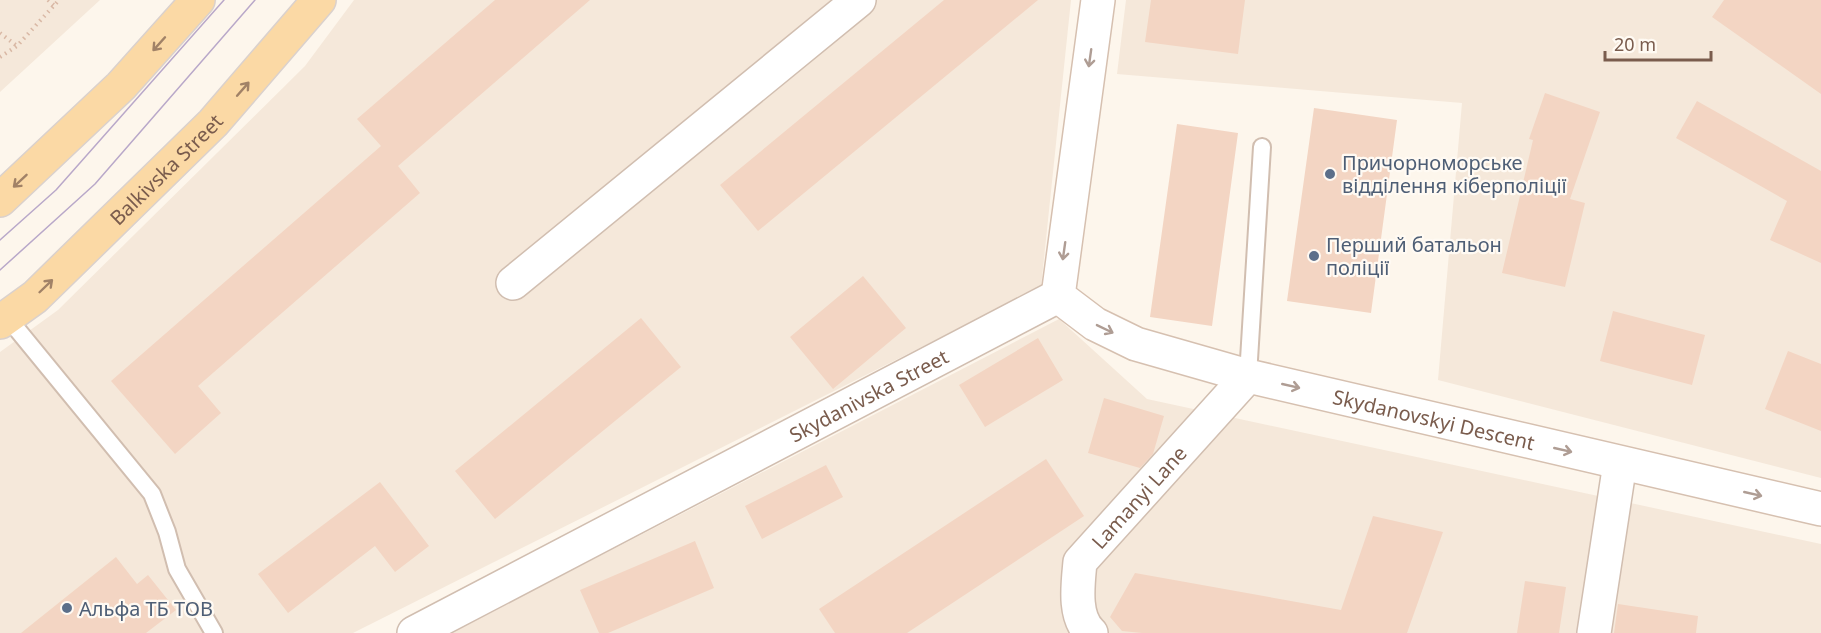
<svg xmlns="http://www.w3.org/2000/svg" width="1821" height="633" viewBox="0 0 1821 633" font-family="'Noto Sans',sans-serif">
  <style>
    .residential { fill: #f5e8da }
    .building { fill: #f3d5c3 }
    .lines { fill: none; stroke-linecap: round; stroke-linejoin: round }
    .lane-casing { stroke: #d1beb0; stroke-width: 20 }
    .street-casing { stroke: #d1beb0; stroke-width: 36 }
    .secondary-casing { stroke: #d6c0b0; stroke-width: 36 }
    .primary-casing { stroke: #dad1cd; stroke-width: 36 }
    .path { stroke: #d9b8a5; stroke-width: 4; stroke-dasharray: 1.5 4.5; stroke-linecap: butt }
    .lane { stroke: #fff; stroke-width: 16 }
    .street { stroke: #fff; stroke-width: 33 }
    .secondary { stroke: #fff; stroke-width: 33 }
    .primary { stroke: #fbd9a5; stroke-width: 33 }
    .tram { stroke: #b9a8c9; stroke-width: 1.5 }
    .oneway { stroke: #a18267 }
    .oneway2 { stroke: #af9d94 }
    .service-dot { fill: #5c6f8a; stroke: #fffaf3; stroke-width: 2 }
    .labels { text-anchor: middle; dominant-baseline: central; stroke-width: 4.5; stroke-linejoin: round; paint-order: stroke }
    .service-label { font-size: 20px; fill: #4e5e75; stroke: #fffaf3; text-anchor: start }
    .street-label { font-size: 20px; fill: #7a5c4d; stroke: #fffaf3 }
  </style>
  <rect width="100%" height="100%" fill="#fdf6ec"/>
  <!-- residential -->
  <path class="residential" d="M0 0H100L0 92Z
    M354 0H1071L1041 287 353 633H0V352L58 310 305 66Z
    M1126 0H1821V478L1438 380 1462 103 1117 74Z
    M1059 319 1147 399 1821 544V633H451Z"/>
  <!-- building -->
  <path class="building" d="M495 0H590L398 166 420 193 198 386 221 413 175 454 111 381 381 146 357 119Z
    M944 0H1038L758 231 720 185Z
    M1151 0H1245L1238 54 1145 42Z
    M1724 0H1821V94L1712 17Z
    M1545 93 1600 112 1570 199 1585 203 1565 287 1502 273 1533 140 1529 139Z
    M1697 101 1821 171V263L1770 240 1787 201 1676 138Z
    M1314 108 1397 120 1371 313 1287 301Z
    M1177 124 1238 133 1212 326 1150 317Z
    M863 276 906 328 833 389 790 337Z
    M1613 311 1705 335 1692 385 1600 361Z
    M641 318 681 367 495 519 455 471Z
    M1038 338 1063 380 985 427 959 385Z
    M1788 351 1821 364V431L1765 409Z
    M1104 398 1164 416 1153 454 1140 468 1088 453Z
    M1046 459 1084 516 907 633H835L819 609Z
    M826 465 843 497 762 539 745 506Z
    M380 482 429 546 395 572 375 546 288 613 258 574Z
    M1373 516 1443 532 1407 633H1142L1122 631 1110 617 1135 573 1341 610Z
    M695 541 714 588 608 633H599L580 590Z
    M116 557 137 584 148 575 176 610 146 633H21Z
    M1525 581 1566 587 1559 633H1517Z
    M1618 604 1698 616 1696 633H1614Z"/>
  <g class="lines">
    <defs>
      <path id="lane" d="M7 317 152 494 167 532 177 569 214 633
        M1248 376 1262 147"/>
      <g id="street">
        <path d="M513 283 859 0"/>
        <path id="s1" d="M414 633 1058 296"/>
        <path id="s2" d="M1091 633C1073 617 1078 584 1080 562L1248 376"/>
        <path d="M1594 633 1620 463"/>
      </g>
      <g id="secondary">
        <path id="s3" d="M1098 0 1058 296 1095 324 1136 344 1248 376 1821 509"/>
      </g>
      <g id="primary">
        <path d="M0 200 121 86 198 0"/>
        <path id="s4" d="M0 322 35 297 213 123 319 0"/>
      </g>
    </defs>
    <!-- lane casing -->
    <use href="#lane" class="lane-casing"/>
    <!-- street casing -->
    <use href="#street" class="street-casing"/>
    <!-- secondary casing -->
    <use href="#secondary" class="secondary-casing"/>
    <!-- primary casing -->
    <use href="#primary" class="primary-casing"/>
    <!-- path -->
    <path class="path" d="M48 0 55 6
      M0 33 17 46
      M0 57 17 46 59 0"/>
    <!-- lane -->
    <use href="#lane" class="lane"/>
    <!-- street -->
    <use href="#street" class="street"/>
    <!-- secondary -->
    <use href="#secondary" class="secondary"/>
    <!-- primary -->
    <use href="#primary" class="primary"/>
    <!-- tram -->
    <path class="tram" d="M0 240 56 190 224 0
      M0 270 95 184 255 0"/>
  </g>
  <!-- one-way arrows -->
  <defs><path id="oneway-shaft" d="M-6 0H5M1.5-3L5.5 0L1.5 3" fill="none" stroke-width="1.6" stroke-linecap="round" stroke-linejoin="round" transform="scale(1.5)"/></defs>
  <g class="oneway">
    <use href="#oneway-shaft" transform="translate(159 44) rotate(132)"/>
    <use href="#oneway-shaft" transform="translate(243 89) rotate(-49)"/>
    <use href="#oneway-shaft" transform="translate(20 181) rotate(137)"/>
    <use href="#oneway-shaft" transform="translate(46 286) rotate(-44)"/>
  </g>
  <g class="oneway2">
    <use href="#oneway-shaft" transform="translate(1090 58) rotate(98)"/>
    <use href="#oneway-shaft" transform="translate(1064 251) rotate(98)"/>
    <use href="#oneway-shaft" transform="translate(1105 329) rotate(26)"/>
    <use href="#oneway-shaft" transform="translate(1291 386) rotate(13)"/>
    <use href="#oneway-shaft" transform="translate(1563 450) rotate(13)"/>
    <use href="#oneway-shaft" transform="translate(1753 494) rotate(13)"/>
  </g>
  <!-- markers -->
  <g class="service-dot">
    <circle cx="1330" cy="174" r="6"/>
    <circle cx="1314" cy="256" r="6"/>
    <circle cx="67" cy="608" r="6"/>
  </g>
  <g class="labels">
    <!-- service labels -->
    <g class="service-label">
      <text x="1342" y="162">Причорноморське<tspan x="1342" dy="23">відділення кіберполіції</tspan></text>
      <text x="1326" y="244">Перший батальон<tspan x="1326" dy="23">поліції</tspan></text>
      <text x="79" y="608">Альфа ТБ ТОВ</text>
    </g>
    <!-- street labels -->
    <g class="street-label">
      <text stroke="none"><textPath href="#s4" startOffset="226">Balkivska Street</textPath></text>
      <text stroke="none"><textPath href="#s1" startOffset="513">Skydanivska Street</textPath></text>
      <text stroke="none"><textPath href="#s3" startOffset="698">Skydanovskyi Descent</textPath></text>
      <text stroke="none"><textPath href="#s2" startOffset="162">Lamanyi Lane</textPath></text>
    </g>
  </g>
  <!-- scale -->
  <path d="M1605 51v9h106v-9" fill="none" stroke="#7a5c4d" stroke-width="3"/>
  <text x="1614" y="51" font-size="18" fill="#7a5c4d" stroke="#fffaf3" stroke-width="4.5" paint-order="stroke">20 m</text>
</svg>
